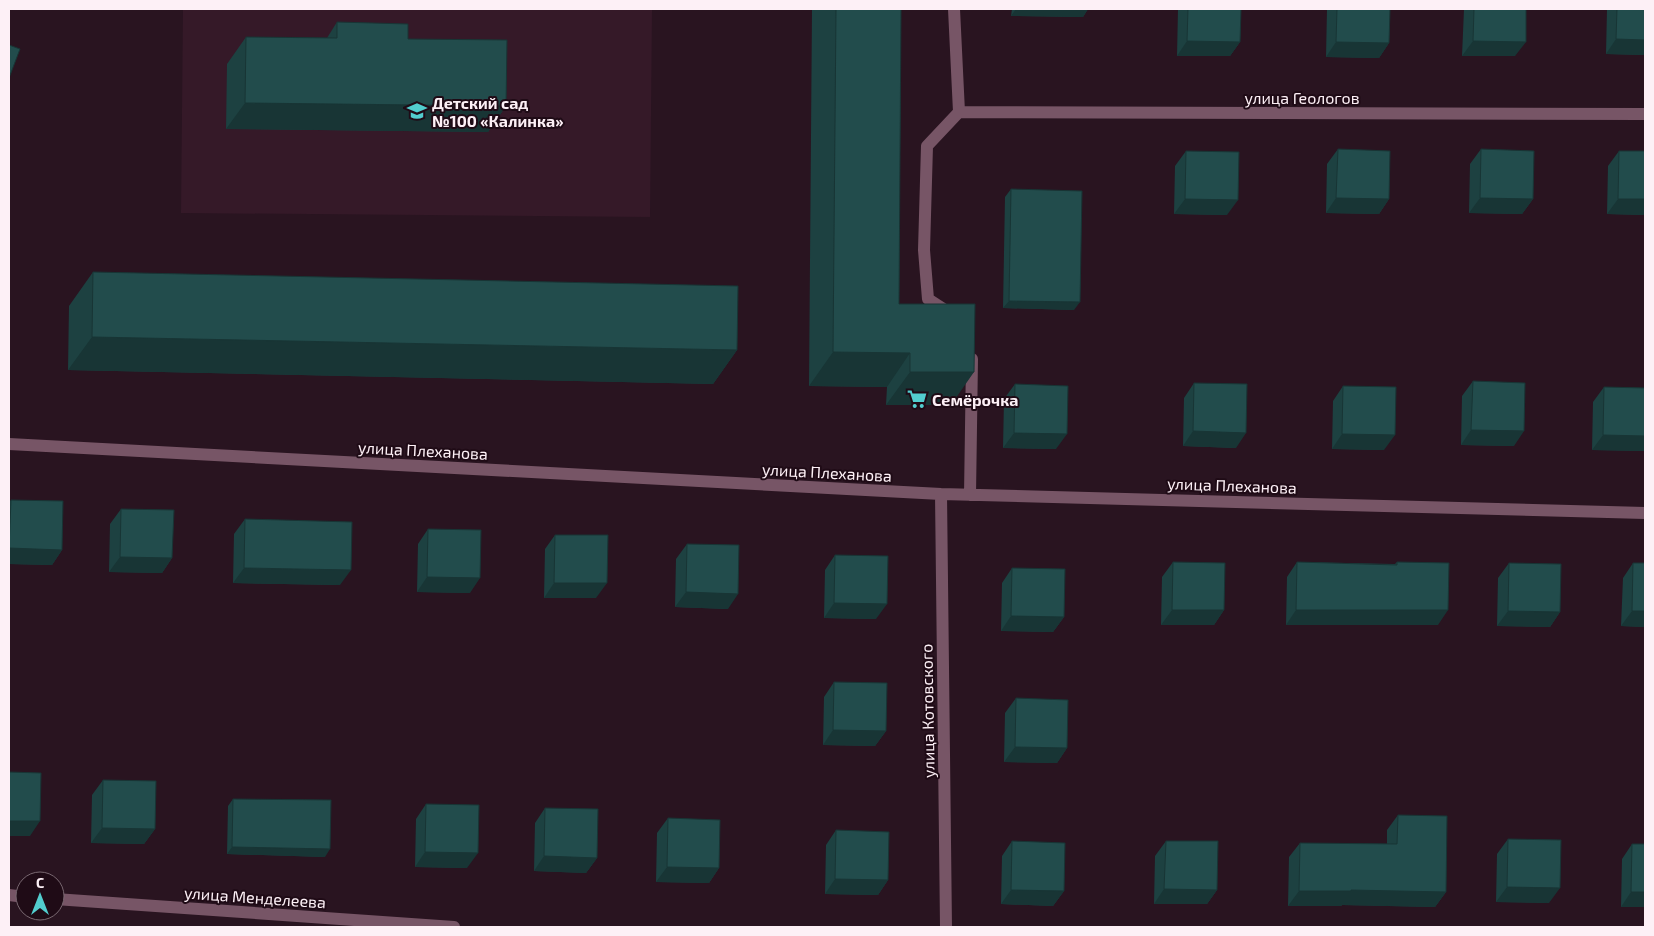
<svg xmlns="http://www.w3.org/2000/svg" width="1654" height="936" viewBox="0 0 1654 936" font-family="'Exo 2',sans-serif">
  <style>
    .built { fill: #351928 }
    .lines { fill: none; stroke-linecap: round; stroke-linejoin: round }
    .minor { stroke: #756; stroke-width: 12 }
    .wall { fill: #1d4141 }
    .shaded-wall { fill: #183535 }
    .building { fill: #224c4c; stroke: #183535 }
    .labels { text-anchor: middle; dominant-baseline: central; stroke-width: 4; stroke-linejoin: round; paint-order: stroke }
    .street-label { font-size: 16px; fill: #fdf0f6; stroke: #1f0b16 }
    .poi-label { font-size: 16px; font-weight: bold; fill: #fdf0f6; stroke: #1f0b16; text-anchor: start }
  </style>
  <rect width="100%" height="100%" fill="#291420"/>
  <!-- built -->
  <path class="built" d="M183 9H652L650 217 181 213Z"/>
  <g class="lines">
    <!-- minor -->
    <path class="minor" d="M959 112 1645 114
      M948 312 928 299 924 250 927 146 959 112 954 9
      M9 444 941 494 1645 513
      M941 494 946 927
      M970 495 972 359
      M9 895 25 897
      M55 899 454 927"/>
  </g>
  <!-- wall -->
  <path class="wall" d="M812 9H901L899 304 951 405H886L887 387 809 386Z
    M1012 9H1088L1083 17 1011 16Z
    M1178 9H1241L1240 42 1230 56H1177Z
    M1327 9H1390L1389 43 1379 58 1326 57Z
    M1464 9H1526L1515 56H1462Z
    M1607 9H1645V55L1606 54Z
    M337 22 506 106 488 132 226 129 227 64 246 37 327 38Z
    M1338 149 1389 199 1379 214 1326 213 1327 164Z
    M1481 149 1533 199 1522 214 1469 213 1470 164Z
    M1186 151 1227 215 1174 214 1175 166Z
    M1619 151 1645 215 1607 214 1608 166Z
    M1011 189 1074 310 1003 308 1005 197Z
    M93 272 737 350 713 384 68 370 69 306Z
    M1473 381 1514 446 1461 445 1462 396Z
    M1194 383 1236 448 1183 446 1184 398Z
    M1015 384 1056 449 1003 448 1004 399Z
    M1343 386 1384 450 1332 449 1333 401Z
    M1604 387 1645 388V451L1592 450 1593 402Z
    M11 500 62 550 52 565 9 564V503Z
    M121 509 172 558 162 573 109 572 110 524Z
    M245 519 340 585 233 583 234 534Z
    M428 529 470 593 417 592 418 544Z
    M555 535 596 598H544L545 549Z
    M687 544 728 609 675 607 676 559Z
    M835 555 876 619 824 618 825 570Z
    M1173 562 1224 610 1214 625H1161L1162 577Z
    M1297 562 1395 564 1397 562 1438 625H1286L1287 577Z
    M1509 563 1560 612 1550 627 1497 626 1498 578Z
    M1633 563 1645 627 1621 626 1623 578Z
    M1012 568 1064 617 1053 632 1001 631 1002 583Z
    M834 682 886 731 875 746 823 745 824 697Z
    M1016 698 1067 748 1057 763 1004 762 1005 713Z
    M103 780 155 829 144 844 91 843 92 795Z
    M233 799 325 857 227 854 228 806Z
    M426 804 467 868 415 867 416 819Z
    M545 808 597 858 586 873 534 871 535 823Z
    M1398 815 1446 892 1435 907 1342 905 1341 906H1288L1289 857 1300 843 1387 844V830Z
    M668 818 719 868 709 883 656 882 657 833Z
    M836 830 888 880 878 895 825 894 826 845Z
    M1508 839 1549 903 1496 902 1497 854Z
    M1012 841 1064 891 1053 906 1001 904 1002 856Z
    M1166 841 1217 890 1207 904H1154L1155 856Z
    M1632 844 1645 907H1621L1622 859Z"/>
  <!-- shaded-wall -->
  <path class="shaded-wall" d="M1016 9H1088L1083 17 1011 16Z
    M1616 39 1645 40V55L1606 54Z
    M1187 41 1240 42 1230 56H1177Z
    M1473 41 1526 42 1515 56H1462Z
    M1336 42 1389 43 1379 58 1326 57Z
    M245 103 506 106 488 132 226 129Z
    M1336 198 1389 199 1379 214 1326 213Z
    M1480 198 1533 199 1522 214 1469 213Z
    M1185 199 1238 200 1227 215 1174 214Z
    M1618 199H1645V215L1607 214Z
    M1009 301 1080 302 1074 310 1003 308Z
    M92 337 737 350 713 384 68 370Z
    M833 352 910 353 887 387 809 386Z
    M910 372H974L951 405H886Z
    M1471 430 1524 431 1514 446 1461 445Z
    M1193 431 1246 433 1236 448 1183 446Z
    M1014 433 1067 434 1056 449 1003 448Z
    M1342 434 1395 435 1384 450 1332 449Z
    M1603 435 1645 436V451L1592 450Z
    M9 548 62 550 52 565 9 564Z
    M120 557 172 558 162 573 109 572Z
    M244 568 351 570 340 585 233 583Z
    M427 577 480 578 470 593 417 592Z
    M554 583H607L596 598H544Z
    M686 592 738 594 728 609 675 607Z
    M834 603 887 604 876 619 824 618Z
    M1172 610H1224L1214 625H1161Z
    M1296 610H1448L1438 625H1286Z
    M1508 611 1560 612 1550 627 1497 626Z
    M1632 611H1645V627L1621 626Z
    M1011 616 1064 617 1053 632 1001 631Z
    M833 730 886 731 875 746 823 745Z
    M1015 747 1067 748 1057 763 1004 762Z
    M9 821H40L30 836H9Z
    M102 828 155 829 144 844 91 843Z
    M232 847 330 849 325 857 227 854Z
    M425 852 478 853 467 868 415 867Z
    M544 856 597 858 586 873 534 871Z
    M667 867 719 868 709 883 656 882Z
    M835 879 888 880 878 895 825 894Z
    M1507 887 1560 888 1549 903 1496 902Z
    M1164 889 1217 890 1207 904H1154Z
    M1011 890 1064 891 1053 906 1001 904Z
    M1351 890 1446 892 1435 907 1342 905 1341 906H1288L1299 891Z
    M1631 892H1645V907H1621Z"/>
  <!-- building -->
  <path class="building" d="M836 9H901L899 304H975L974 372H910V353L833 352Z
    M1188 9H1241L1240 42 1187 41Z
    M1337 9H1390L1389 43 1336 42Z
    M1474 9H1526V42L1473 41Z
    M1617 9H1645V40L1616 39Z
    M337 22 408 24V39L507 40 506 106 245 103 246 37 337 38Z
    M9 45 20 49 9 78Z
    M1338 149 1390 151 1389 199 1336 198Z
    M1481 149 1534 151 1533 199 1480 198Z
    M1186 151 1239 152 1238 200 1185 199Z
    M1619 151H1645V199H1618Z
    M1011 189 1082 191 1080 302 1009 301Z
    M93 272 738 286 737 350 92 337Z
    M1473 381 1525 383 1524 431 1471 430Z
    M1194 383 1247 384 1246 433 1193 431Z
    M1015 384 1068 386 1067 434 1014 433Z
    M1343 386 1396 387 1395 435 1342 434Z
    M1604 387 1645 388V436L1603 435Z
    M11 500 63 501 62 550 9 548Z
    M121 509 174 510 172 558 120 557Z
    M245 519 352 522 351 570 244 568Z
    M428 529 481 530 480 578 427 577Z
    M555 535H608L607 583H554Z
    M687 544 739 545 738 594 686 592Z
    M835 555 888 556 887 604 834 603Z
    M1173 562 1225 563 1224 610H1172Z
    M1297 562 1397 565V562L1449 563 1448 610H1296Z
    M1509 563 1561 564 1560 612 1508 611Z
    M1633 563H1645V611H1632Z
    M1012 568 1065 569 1064 617 1011 616Z
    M834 682 887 683 886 731 833 730Z
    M1016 698 1068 700 1067 748 1015 747Z
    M9 772 41 773 40 821H9Z
    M103 780 156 781 155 829 102 828Z
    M233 799 331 800 330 849 232 847Z
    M426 804 479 805 478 853 425 852Z
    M545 808 598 809 597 858 544 856Z
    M1398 815 1447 816 1446 892 1351 890V891H1299L1300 843 1397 844Z
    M668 818 720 820 719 868 667 867Z
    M836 830 889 832 888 880 835 879Z
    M1508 839 1561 840 1560 888 1507 887Z
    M1012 841 1065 843 1064 891 1011 890Z
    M1166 841H1218L1217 890 1164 889Z
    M1632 844H1645V892H1631Z"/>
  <!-- icons -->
  <defs>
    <symbol id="school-bare" viewBox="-9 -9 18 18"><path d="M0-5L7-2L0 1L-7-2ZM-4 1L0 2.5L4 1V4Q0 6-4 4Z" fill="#52cdce" stroke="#1f0b16" stroke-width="2.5" paint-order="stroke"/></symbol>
    <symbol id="supermarket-bare" viewBox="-9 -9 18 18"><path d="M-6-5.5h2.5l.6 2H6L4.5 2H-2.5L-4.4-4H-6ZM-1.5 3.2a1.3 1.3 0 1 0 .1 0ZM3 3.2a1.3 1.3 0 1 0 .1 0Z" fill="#52cdce" stroke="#1f0b16" stroke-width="2.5" paint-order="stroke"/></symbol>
  </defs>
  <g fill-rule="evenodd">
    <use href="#school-bare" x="403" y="97" width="28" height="28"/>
    <use href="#supermarket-bare" x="903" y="385" width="28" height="28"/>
  </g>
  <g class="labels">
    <!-- street labels -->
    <g class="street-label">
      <text x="1302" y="97">улица Геологов</text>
      <text transform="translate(423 450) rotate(3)">улица Плеханова</text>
      <text transform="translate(827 472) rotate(3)">улица Плеханова</text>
      <text transform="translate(1232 485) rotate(2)">улица Плеханова</text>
      <text transform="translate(927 711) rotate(-91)">улица Котовского</text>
      <text transform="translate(255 897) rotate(4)">улица Менделеева</text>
    </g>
    <!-- poi labels -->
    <g class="poi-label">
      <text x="432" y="102">Детский сад<tspan x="432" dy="18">№100 «Калинка»</tspan></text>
      <text x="932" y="399">Семёрочка</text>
    </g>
  </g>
  <!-- border -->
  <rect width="1654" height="936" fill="none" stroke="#fdf0f6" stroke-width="20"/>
  <!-- north arrow -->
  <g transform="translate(40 896)"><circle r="24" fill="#1f0b16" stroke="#786770"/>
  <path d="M0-4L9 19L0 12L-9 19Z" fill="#52cdce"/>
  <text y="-8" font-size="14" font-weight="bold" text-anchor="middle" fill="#fdf0f6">С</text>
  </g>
</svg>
